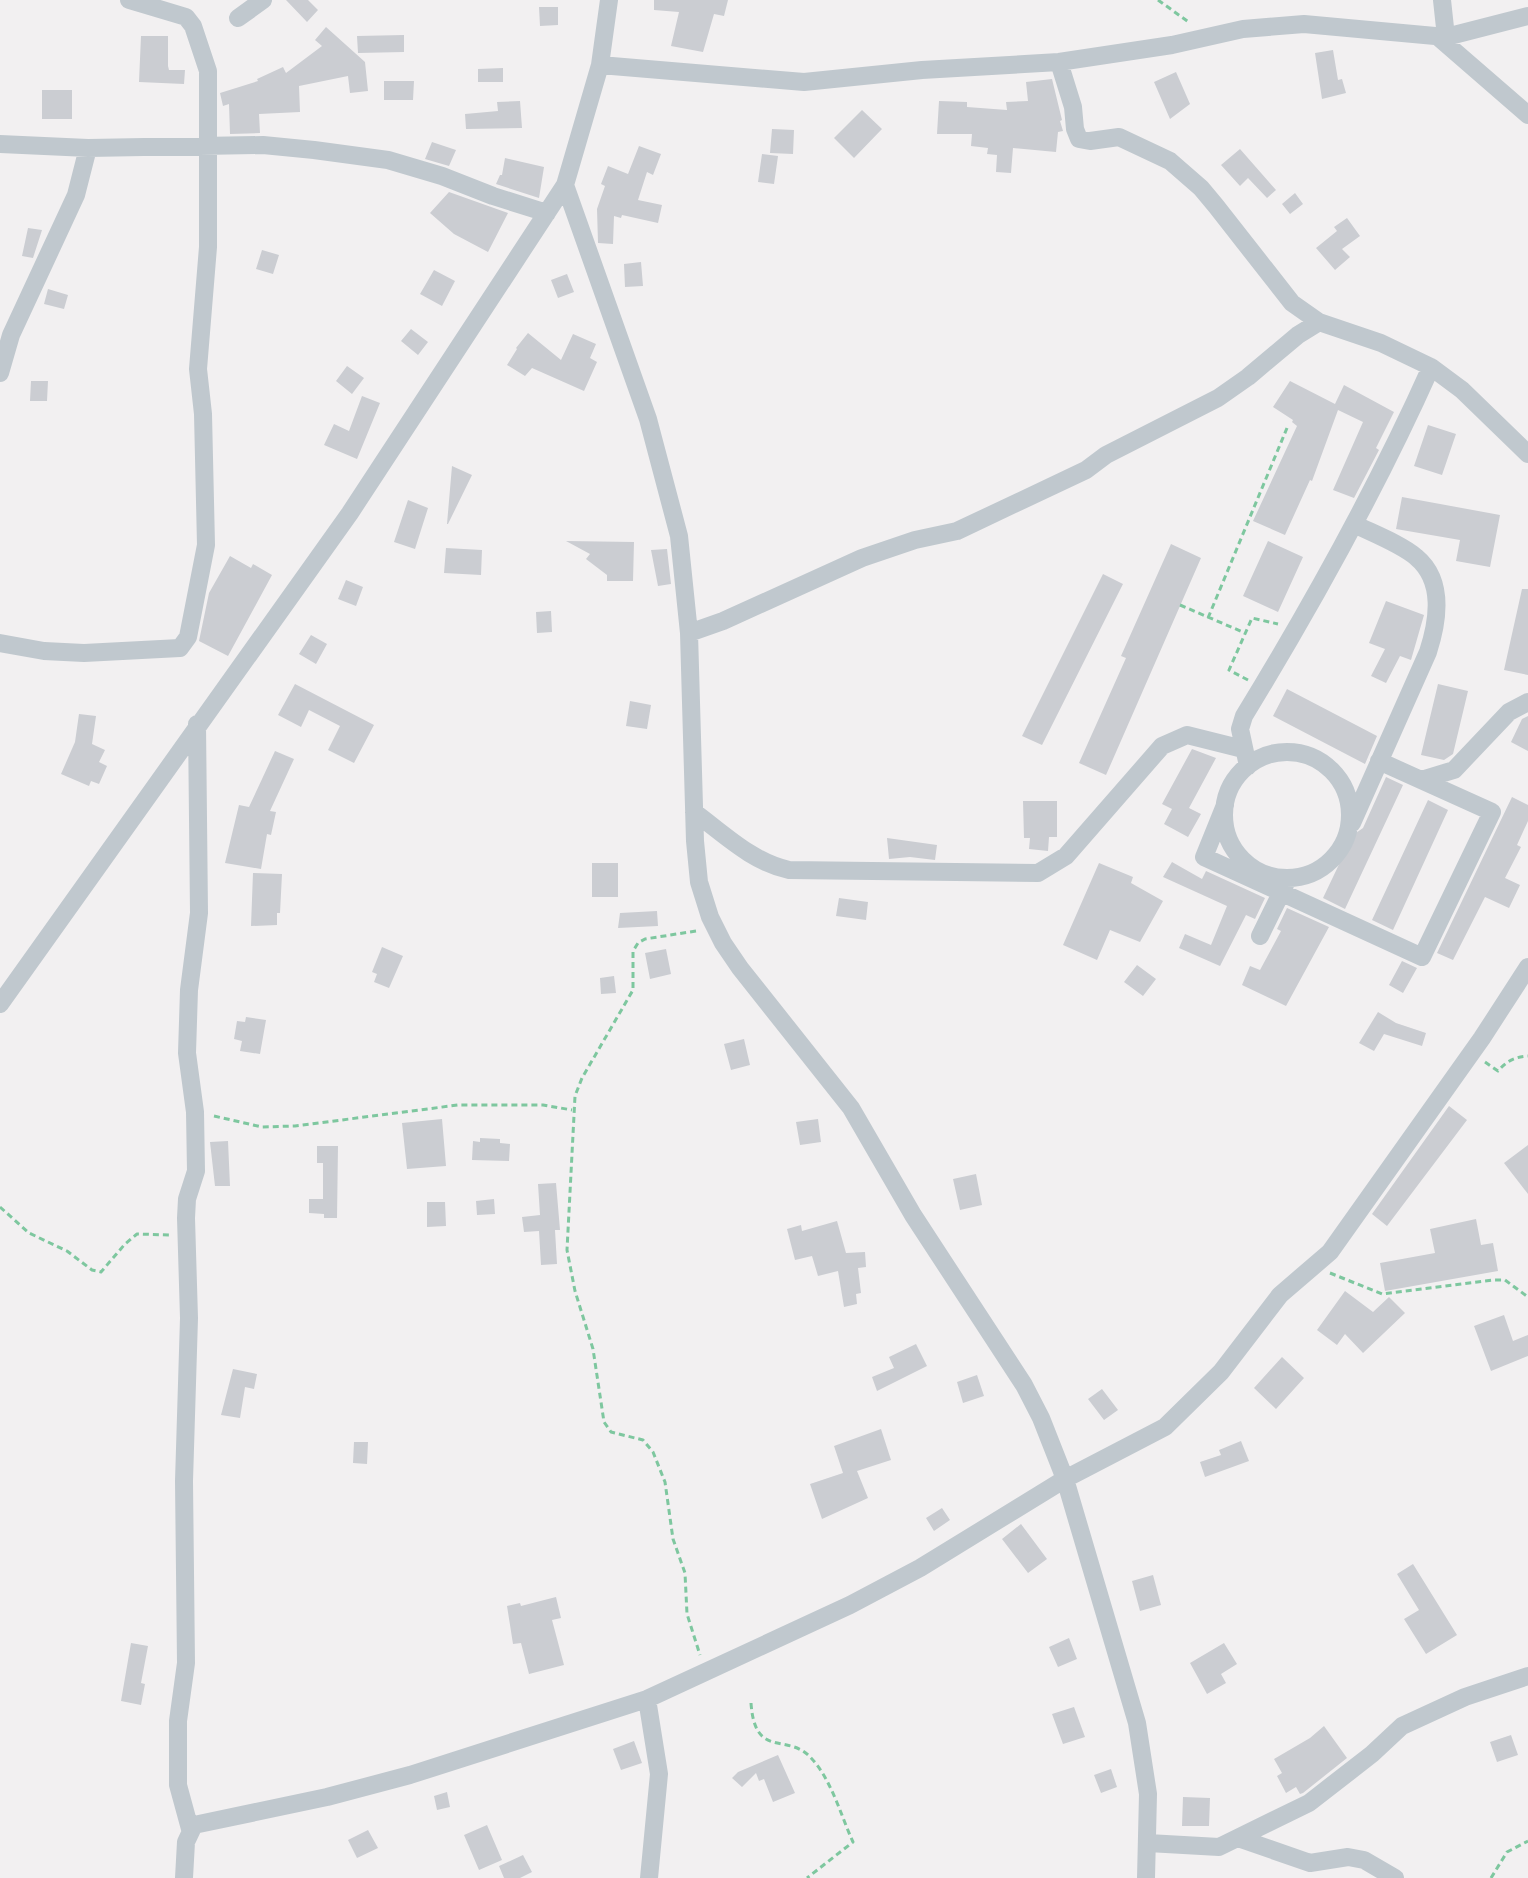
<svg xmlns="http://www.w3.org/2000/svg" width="1528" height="1878" viewBox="0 0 1528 1878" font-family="Inter,sans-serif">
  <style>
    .building { fill: #cbcdd2 }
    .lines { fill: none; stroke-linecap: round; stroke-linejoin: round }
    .path { stroke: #7ec79f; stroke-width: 3; stroke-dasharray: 6 4; stroke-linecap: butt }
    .minor { stroke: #c0c8ce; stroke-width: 18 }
  </style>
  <rect width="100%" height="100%" fill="#f2f0f1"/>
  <!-- building -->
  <path class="building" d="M286 0H308L318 10 307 22Z
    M654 0H728L724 16 714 14 703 52 671 46 679 12 654 10Z
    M539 7H558V25L540 26Z
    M326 27 365 62 368 91 350 93 348 76 299 86 300 112 259 114 260 133 230 134 229 104 223 106 220 93 258 81 257 79 283 67 286 73 322 46 315 40Z
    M404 35V52L358 53 357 36Z
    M141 36H168V66L169 70H185L184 84 139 82Z
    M1333 50 1338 80 1342 79 1346 93 1322 99 1315 53Z
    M503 68V82H478V69Z
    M1176 72 1190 104 1170 119 1154 82Z
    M1052 79 1062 120 1060 121 1063 131 1058 132 1056 152 1013 148 1011 173 996 172 997 155 987 154 988 148 971 146 972 134H937L939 101 967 102V107L1007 110 1006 102 1028 101 1026 82Z
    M384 81H414L413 100H384Z
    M42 90H72V119H42Z
    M520 101 522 128 466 129 465 114 498 111 497 102Z
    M862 110 882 129 854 158 834 138Z
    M772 129 794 130 793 154 770 153Z
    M432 142 456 150 449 166 425 159Z
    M639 146 661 154 653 175 647 172 638 200 662 205 658 223 622 215 621 218 614 216 613 244 598 243 597 209 605 186 601 184 608 166 628 174Z
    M1240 149 1276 190 1267 198 1248 178 1240 186 1221 165Z
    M762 154 778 156 774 184 758 182Z
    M505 158 544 167 539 198 496 184 500 175H502Z
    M449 192 508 213 488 252 454 234 430 213Z
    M1295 193 1303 204 1290 214 1282 204Z
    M1347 218 1360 236 1342 249 1350 257 1335 270 1316 248 1337 231 1334 227Z
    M28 228 42 230 33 258 22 256Z
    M262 250 279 255 273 274 256 269Z
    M641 262 643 286 625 287 624 264Z
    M434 270 455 281 442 306 420 294Z
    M567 274 574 292 558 298 551 280Z
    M48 289 68 295 64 309 44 304Z
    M411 329 428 342 418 355 401 341Z
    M528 333 561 360 573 334 596 344 590 358 597 362 584 391 532 368 525 376 507 365 517 349 516 348Z
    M347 366 364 378 352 394 336 381Z
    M31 381H48L47 401H30Z
    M1290 381 1335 404 1344 385 1394 412 1376 448 1379 450 1354 498 1333 490 1363 422 1338 410 1312 481 1310 480 1285 535 1253 521 1297 426 1292 422 1293 420 1273 407Z
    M362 396 380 403 357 459 324 445 334 424 349 431Z
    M1428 425 1456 434 1442 475 1414 466Z
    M452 466 472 475 448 524H447Z
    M1402 497 1500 515 1490 567 1456 561 1460 540 1396 529Z
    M408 500 428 508 415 549 394 542Z
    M566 541 634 542 633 581H607V575L586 559 590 554Z
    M1268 541 1303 557 1278 612 1243 596Z
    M1171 544 1201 558 1106 775 1079 763 1126 658 1121 656Z
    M446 548 482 550 481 575 444 573Z
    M667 549 671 584 658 586 651 550Z
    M230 556 251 568 253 564 272 575 228 656 199 641 209 593Z
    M1103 574 1123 584 1042 745 1022 736Z
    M346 580 363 587 356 606 338 599Z
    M1522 589H1528V675L1504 670Z
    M1386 601 1424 615 1411 660 1400 656 1386 683 1371 676 1385 649 1369 643Z
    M551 611 552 632 537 633 536 612Z
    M311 635 327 644 316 664 299 654Z
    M295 684 374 725 354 763 328 750 340 726 309 710 301 727 278 715Z
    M1438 684 1468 691 1453 754 1444 760 1421 755Z
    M1287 689 1377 736 1365 764 1273 716Z
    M630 701 651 705 647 729 626 726Z
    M79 714 96 716 92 744 105 750 99 762 107 766 99 784 91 781 89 786 61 774 75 742Z
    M1528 716V751L1511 742 1522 719Z
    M1192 749 1216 758 1189 808 1201 814 1188 837 1164 824 1172 809 1162 804Z
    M275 751 294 759 270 811 276 812 271 835 267 834 261 869 225 863 239 805 249 807Z
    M1386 777 1403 785 1345 909 1323 898 1353 835 1363 828Z
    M1512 797 1528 805V821L1517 845 1521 847 1505 878 1520 885 1509 908 1485 897 1453 960 1437 953Z
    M1428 800 1448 810 1393 930 1372 920Z
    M1023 801H1057V837H1049L1048 851 1029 849 1030 838H1024Z
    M887 838 937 845 935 860 910 857 889 859Z
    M1172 862 1202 879 1206 871 1265 898 1255 919 1246 915 1220 966 1179 948 1185 934 1211 945 1227 906 1163 877Z
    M592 863H618V897H592Z
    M1099 863 1133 877 1131 883 1163 901 1140 942 1110 930 1097 960 1063 945Z
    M253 873 282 874 280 913H277V925L251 926Z
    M839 898 868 902 866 920 836 916Z
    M1287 908 1329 927 1286 1006 1242 985 1250 966 1260 970 1281 931 1277 929Z
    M657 911 658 926 618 928 620 913Z
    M382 947 403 956 389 988 374 982 377 974 372 972Z
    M666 949 671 974 650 979 645 953Z
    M1402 961 1417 968 1403 993 1389 985Z
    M1137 965 1156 979 1143 996 1124 982Z
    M614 976 616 993 601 994 600 978Z
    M1378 1012 1396 1023 1426 1033 1422 1046 1384 1034 1374 1051 1359 1043Z
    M246 1017 266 1020 260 1054 240 1051 242 1041 234 1039 237 1021 245 1022Z
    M744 1039 750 1065 731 1070 724 1044Z
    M1449 1106 1467 1120 1387 1226 1372 1214Z
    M442 1119 446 1166 407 1169 402 1123Z
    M818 1119 821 1142 800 1145 796 1122Z
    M480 1138 500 1139V1143L510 1144 509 1161 472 1160 473 1141 480 1142Z
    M228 1141 230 1186H215L210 1142Z
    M1528 1145V1194L1504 1163Z
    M317 1146H338L337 1218H324V1214L309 1213V1199H323V1163H317Z
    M976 1174 982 1205 960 1210 953 1179Z
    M556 1183 560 1230H555L557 1264 541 1265 539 1231 524 1232 522 1217 540 1215 538 1184Z
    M494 1199 495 1214 477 1215 476 1201Z
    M427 1202H445L446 1226 427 1227Z
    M1476 1219 1481 1245 1493 1243 1498 1271 1385 1291 1380 1263 1435 1253 1430 1229Z
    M837 1221 846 1253 865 1252 866 1267 858 1268 861 1293 856 1294 857 1304 844 1307 838 1271 818 1276 812 1256 795 1260 787 1229 801 1225 802 1231Z
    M1345 1291 1373 1312 1389 1297 1405 1313 1363 1353 1345 1334 1337 1345 1317 1330Z
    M1504 1315 1513 1341 1528 1335V1356L1491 1371 1474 1326Z
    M916 1344 927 1366 877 1391 872 1377 894 1368 889 1357Z
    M1282 1357 1304 1378 1276 1409 1254 1388Z
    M233 1369 257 1374 254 1389 245 1387 240 1418 221 1415Z
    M977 1375 984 1396 963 1403 957 1382Z
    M1102 1389 1118 1410 1104 1420 1088 1399Z
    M881 1429 891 1460 857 1471 868 1498 822 1519 810 1484 843 1473 834 1446Z
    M1241 1441 1249 1461 1205 1477 1200 1462 1221 1455 1219 1450Z
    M354 1442H368L367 1464 353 1463Z
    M942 1508 950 1520 934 1531 926 1518Z
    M1021 1524 1047 1559 1028 1573 1002 1539Z
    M1413 1564 1457 1635 1426 1654 1404 1619 1419 1610 1397 1574Z
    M1153 1575 1161 1605 1140 1611 1132 1581Z
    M556 1597 561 1618 552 1620 564 1665 529 1674 521 1643 513 1644 507 1606 520 1603 521 1606Z
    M1069 1638 1077 1659 1058 1667 1049 1647Z
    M131 1643 148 1646 141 1683 145 1684 141 1705 121 1701Z
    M1224 1643 1237 1664 1221 1674 1226 1683 1207 1694 1190 1663Z
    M1074 1707 1085 1737 1063 1744 1052 1714Z
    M1324 1726 1347 1758 1303 1793 1300 1794 1296 1787 1286 1793 1277 1776 1282 1773 1274 1759 1310 1738Z
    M1511 1735 1518 1755 1497 1762 1490 1742Z
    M634 1741 642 1763 621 1770 613 1749Z
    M778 1755 795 1793 773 1802 764 1779 759 1781 756 1773 742 1787 732 1778 738 1772Z
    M1111 1769 1117 1787 1101 1793 1094 1775Z
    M447 1792 450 1807 437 1810 434 1796Z
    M1183 1797 1210 1798 1209 1826H1182Z
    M487 1825 502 1860 479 1870 464 1835Z
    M368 1830 378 1848 357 1858 348 1840Z
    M523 1855 532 1872 520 1878H504L499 1866Z"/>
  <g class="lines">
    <!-- path -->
    <path class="path" d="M1158 0 1190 23
      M1180 605 1245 633
      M1208 618 1287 428
      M1248 680 1229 670 1252 618 1278 624
      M696 931 645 939 638 943 633 951V990L582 1078 575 1096 567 1250 575 1291 593 1349 604 1422 611 1432 643 1440 653 1452 665 1482 673 1539 685 1573 687 1614 700 1655
      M1485 1062 1498 1071C1507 1061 1514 1057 1528 1056
      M214 1116 262 1127 295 1126 458 1105H543L572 1110
      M0 1207 29 1233 67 1251 92 1270 101 1272 125 1244 137 1234 170 1235
      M1330 1273 1382 1294 1493 1280H1505L1528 1297
      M751 1703C755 1761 788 1731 812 1759 832 1781 841 1816 853 1842L807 1878
      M1491 1878 1507 1852 1528 1841"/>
    <!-- minor -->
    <path class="minor" d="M1442 0 1446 37
      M238 18 263 0
      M1437 36 1528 115
      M1059 62 1073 107 1075 129 1079 139 1090 141 1119 137 1170 161 1201 188 1216 206 1292 303 1319 322 1381 343 1431 367 1462 390 1528 454
      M600 65 804 82 922 70 1059 62 1172 45 1243 29 1304 24 1446 37 1528 16
      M0 144 88 148 263 145 314 150 388 160 442 176 493 196 547 213
      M565 185 648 419 679 536 689 633 695 841 699 882 710 917 723 943 740 968 851 1108 913 1215 1024 1385 1041 1418 1065 1479 1137 1723 1148 1794 1146 1878
      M0 373 11 335 76 195 88 148
      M689 633 723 621 862 558 915 540 957 531 1086 470 1106 455 1218 398 1248 377 1298 335 1319 322
      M0 643 44 651 84 653 180 648 188 637 206 545 203 414 198 369 208 247V71L193 26 186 17 129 0
      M1224 815a63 63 0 1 1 126 0a63 63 0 1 1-126 0Z
      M1248 766 1240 729 1244 716C1313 603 1377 488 1431 367
      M1421 780 1454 770 1509 712 1528 702
      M1225 805 1204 857 1422 957 1492 812 1379 761
      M694 812C724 834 752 862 789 870L1038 873 1066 856 1162 746 1187 735 1243 749
      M1352 823 1428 652C1438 621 1445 581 1416 557 1401 544 1372 533 1354 524
      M1260 936 1285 885
      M0 1004 350 513 565 185 600 65 609 0
      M647 1699 659 1774 649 1878
      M190 1829 178 1785V1721L186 1663 184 1481 189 1318 186 1218 187 1199 196 1171 195 1112 187 1053 189 990 199 913 197 724
      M1238 1838 1310 1863 1348 1857 1364 1860 1395 1878
      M1148 1843 1219 1847 1309 1803 1372 1754 1402 1726 1465 1697 1528 1676
      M184 1878 186 1842 194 1825 327 1797 410 1775 647 1699 850 1605 920 1568 1065 1479 1165 1427 1221 1372 1280 1295 1330 1252 1482 1038 1528 967"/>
  </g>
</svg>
